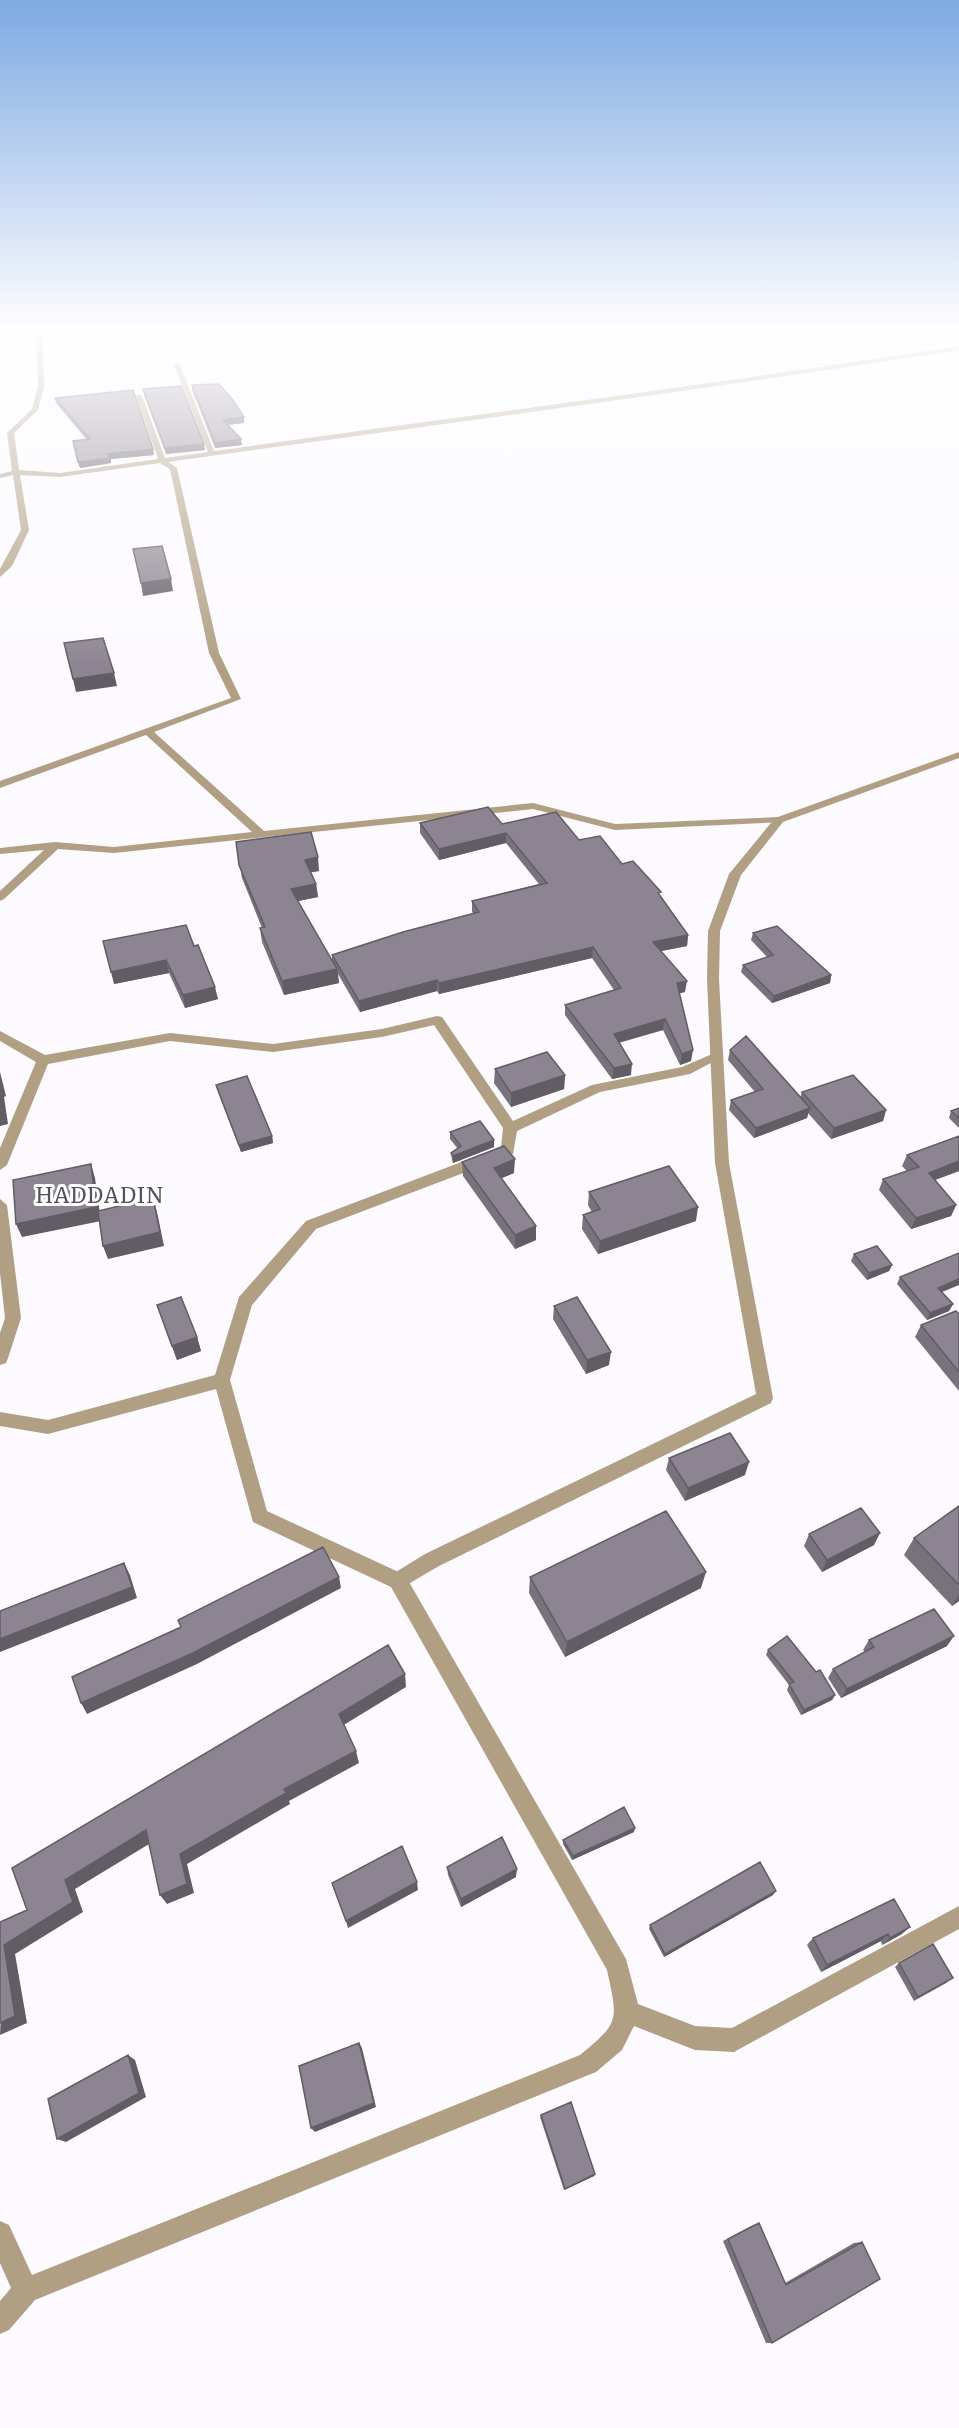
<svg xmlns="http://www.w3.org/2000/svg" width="959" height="2428" viewBox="0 0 959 2428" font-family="Merriweather,serif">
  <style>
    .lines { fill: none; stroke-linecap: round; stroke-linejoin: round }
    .minor { fill: #b09f83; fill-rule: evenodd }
    .tertiary { fill: #b09f83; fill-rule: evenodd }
    .wall { fill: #78727c }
    .shaded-wall { fill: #625c65 }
    .building { fill: #8c8490; stroke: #625c65; stroke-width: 1.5 }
    .labels { text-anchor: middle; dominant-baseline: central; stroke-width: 6; stroke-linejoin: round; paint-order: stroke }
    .quarter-label { font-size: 21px; letter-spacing: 1.5px; fill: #56515c; stroke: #fff }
  </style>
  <rect width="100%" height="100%" fill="#fcfaff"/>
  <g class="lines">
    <!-- minor -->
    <path class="minor" d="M36 330H42L44 386 38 410 14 433 19 470 60 473 158 459 136 396 139 394 142 396 165 458 208 452 174 365 177 363 180 365 214 451C463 416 711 385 959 346V350C696 391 432 425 168 462L177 468 219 653 241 699 154 732 264 831 533 803 615 824 779 817 783 818V822L615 830 533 809 114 853 58 849 4 899 0 901V891L44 850 0 854V848L55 842 114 847 252 832 146 735 0 788V781L231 698 209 653 170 469 160 463 60 477 20 475 29 530 12 566 0 577V569L21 530 13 475 0 478V474L12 471 7 433 32 409 38 386Z
      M437 1016 442 1017 513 1121 592 1085 682 1067 717 1052 724 1056 690 1074 600 1092 517 1131 513 1154 316 1229 252 1305 230 1380 267 1511 405 1575 626 1959 638 2004 695 2026 732 2028 959 1906V1929L734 2052 695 2050 634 2026 622 2050 596 2072 35 2300 9 2330 0 2334V2301L11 2288 0 2263V2221L9 2225 32 2275 580 2055C620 2022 618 2021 607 1970L391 1587 253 1522 216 1389 48 1434 0 1426V1412L48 1420 215 1375 239 1297 306 1221 501 1147 503 1128 434 1025 382 1037 273 1052 170 1041 48 1064 7 1165 0 1170V1148L36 1062 0 1041V1031L45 1055 170 1033 273 1044 382 1029Z
      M0 1199 7 1205 21 1318 8 1358 6 1363 0 1365V1333L5 1318 0 1273Z"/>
    <!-- tertiary -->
    <path class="tertiary" d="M959 752V758L783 822 741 875 720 931 719 979 729 1163 773 1398 771 1403 439 1566 398 1590 391 1587 389 1581 391 1575 425 1554 756 1394 715 1163 707 979 708 931 729 874 775 818Z"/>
  </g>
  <!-- wall -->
  <path class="wall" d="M192 385 244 417V423L228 425 242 445 215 448 192 390Z
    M143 389 205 450 166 454 144 395Z
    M55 398 153 449 154 455 111 459V463L80 468 73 441 87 440 56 403Z
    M420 823 502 824 579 840 622 864 661 896 688 935 687 946 661 951 685 992 679 993 691 1061 680 1065 663 1030 619 1043 631 1075 612 1079 565 1015V1005L614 990 592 958 439 994 437 991 360 1012 338 974 339 983 284 995 262 942 260 928H262L242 878 236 842 319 871 311 872 316 884 318 897 298 901 332 961V955L473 913 472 912V901L539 884 506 843 439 860 420 833Z
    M753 933 831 975 830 983 772 1003 741 972 743 965 767 957 751 940Z
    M194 946 218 999 185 1008 169 973 114 984Z
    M730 1050 800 1098 802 1092 886 1110 883 1121 831 1139 808 1113 807 1118 754 1138 729 1110 731 1100 755 1092 728 1060Z
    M495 1069 565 1075 564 1089 511 1107 494 1083Z
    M216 1085 272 1136 273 1143 241 1152 218 1092Z
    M959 1108V1128L949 1118 951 1111Z
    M450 1132 494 1147 453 1163 452 1160 451 1153 458 1149 450 1139Z
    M959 1136V1171L935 1180 956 1205 951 1216 911 1229 879 1190 883 1179 907 1171 902 1166 907 1155Z
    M462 1162 514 1173 501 1178 536 1240 515 1249 463 1176Z
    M589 1192 696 1221 598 1254 582 1229 583 1215 592 1212 588 1205Z
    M854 1254 892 1265 889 1271 867 1280 851 1261Z
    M900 1277 942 1292 953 1304 949 1311 927 1320 897 1284Z
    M157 1305 197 1337 201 1351 177 1360Z
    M554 1306 609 1365 586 1374 553 1319Z
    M959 1314V1391L915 1337 921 1325Z
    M669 1458 745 1475 685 1501 666 1470Z
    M959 1506V1601L952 1606 904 1555 914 1538Z
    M809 1534 874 1545 822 1572 804 1546Z
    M530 1577 701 1588 565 1657 529 1593Z
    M869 1640 947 1646 841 1698 828 1678 833 1669 865 1652 863 1650Z
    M768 1650 835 1695 832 1700 801 1715 787 1690 789 1685 766 1655Z
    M634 1832 572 1860 563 1844V1840Z
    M447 1867 516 1877 461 1907 448 1875Z
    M773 1895 664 1957 649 1929 650 1925Z
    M902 1934 882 1945 881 1941 821 1972 807 1945 813 1938Z
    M899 1963 948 1982 914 2001 895 1967Z
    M541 2115 595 2174 594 2176 564 2190 540 2117Z
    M759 2223 785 2283 854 2243 862 2242 772 2343H766L723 2241 753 2225Z"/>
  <!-- shaded-wall -->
  <path class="shaded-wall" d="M244 417V423L224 425 223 420Z
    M241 439 242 445 215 448V443Z
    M204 444 205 450 166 454 165 448Z
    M153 449 154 455 111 459V463L80 468 78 462 108 454Z
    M171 579 173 591 143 596 141 583Z
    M114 673 117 686 76 692 73 679Z
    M506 833V843L439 860V849Z
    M318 857 319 871 307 873 305 860Z
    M316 884 318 897 293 902 291 889Z
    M688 935 687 946 651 953 653 942Z
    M593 947 592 958 439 994V983Z
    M166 960 169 973 114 984 111 972Z
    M337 969 339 983 284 995 282 981Z
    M831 975 830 983 772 1003 774 996Z
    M437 980V991L360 1012 359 1001Z
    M687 981 685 992 676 994 677 983Z
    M215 987 218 999 185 1008 183 995Z
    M665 1019 663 1030 612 1044 614 1034Z
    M693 1050 691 1061 680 1065 682 1054Z
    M632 1064 631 1075 612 1079 614 1068Z
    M0 1072 6 1096 4 1097 8 1124 0 1126Z
    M565 1075 564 1089 511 1107V1093Z
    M810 1108 807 1118 754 1138 756 1128Z
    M886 1110 883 1121 831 1139 834 1128Z
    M272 1136 273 1143 241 1152 239 1145Z
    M494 1140V1147L453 1163V1156Z
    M515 1159 514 1173 493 1182 494 1168Z
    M959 1161V1171L924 1184 929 1173Z
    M91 1164 95 1178 101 1221 22 1237 16 1224Z
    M153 1198 157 1212 164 1246 108 1259 103 1246Z
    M956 1205 951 1216 911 1229 916 1218Z
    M698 1207 696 1221 598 1254 600 1241Z
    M536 1226V1240L515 1249V1235Z
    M892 1265 889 1271 867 1280 869 1273Z
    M959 1279V1285L935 1295 938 1288Z
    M953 1304 949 1311 927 1320 930 1313Z
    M197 1337 201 1351 177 1360 172 1346Z
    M611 1352 609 1365 586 1374 587 1360Z
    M749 1462 745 1475 685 1501 688 1488Z
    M880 1533 874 1545 822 1572 827 1560Z
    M124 1563 130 1575 137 1598 0 1652V1639Z
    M706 1572 701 1588 565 1657 567 1642Z
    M339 1577 341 1588 197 1664 87 1714 81 1703Z
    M959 1595V1601L952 1606Z
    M954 1636 947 1646 841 1698 847 1689Z
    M405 1674 406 1687 342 1726 339 1714Z
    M835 1695 832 1700 801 1715 804 1710Z
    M356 1751 359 1763 289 1801 290 1804 187 1864 194 1893 167 1904 160 1895 180 1854 284 1789Z
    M635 1828 634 1832 572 1860 573 1856Z
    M146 1830 154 1841 75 1889 83 1912 15 1954 27 2023 0 2035 4 1945 65 1880Z
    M517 1869 516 1877 461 1907V1899Z
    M417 1882 418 1890 348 1928 346 1921Z
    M776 1891 773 1895 664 1957 665 1954Z
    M910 1927 902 1934 882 1945 890 1938Z
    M888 1934 881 1941 821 1972 827 1965Z
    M359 2043 362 2048 376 2107 315 2132 311 2128Z
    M128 2055 135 2060 146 2097 66 2142 57 2139Z
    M595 2174 594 2176 564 2190 565 2189Z"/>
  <!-- building -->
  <path class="building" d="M219 384 232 399 244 417 223 420 241 439 215 443 192 385Z
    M181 386 204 444 165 448 143 389Z
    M133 390 153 449 108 454 110 458 78 462 73 441 90 439 55 398Z
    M162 546 171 579 141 583 133 549Z
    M103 638 114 673 73 679 64 643Z
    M488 807 502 824 556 812 579 840 600 836 622 864 633 861 661 892 658 893 688 935 653 942 687 981 677 983 693 1050 682 1054 665 1019 614 1034 632 1064 614 1068 565 1005 621 988 593 947 439 983 437 980 359 1001 332 955 403 932 479 912 472 901 547 883 506 833 439 849 420 823Z
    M311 832 318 857 305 860 316 884 291 889 337 969 282 981 260 928 265 927 239 865 236 842Z
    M186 925 194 946 198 945 215 987 183 995 166 960 111 972 103 941Z
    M777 926 831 975 774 996 743 965 773 955 753 933Z
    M746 1036 810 1108 756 1128 731 1100 763 1089 730 1050Z
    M547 1052 565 1075 511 1093 495 1069Z
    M853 1075 886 1110 834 1128 802 1092Z
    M247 1076 272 1136 239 1145 216 1085Z
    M0 1094 2 1111 0 1112Z
    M959 1108V1118L951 1111Z
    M480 1121 494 1140 453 1156 451 1153 461 1146 450 1132Z
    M959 1136V1161L929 1173 956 1205 916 1218 883 1179 919 1167 907 1155Z
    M504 1146 515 1159 494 1168 536 1226 515 1235 462 1162Z
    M91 1164 96 1207 16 1224 13 1180Z
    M669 1166 698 1207 600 1241 583 1215 600 1209 589 1192Z
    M153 1198 160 1232 103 1246 98 1211Z
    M877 1246 892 1265 869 1273 854 1254Z
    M959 1253V1279L938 1288 953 1304 930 1313 900 1277Z
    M181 1297 197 1337 172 1346 157 1305Z
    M577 1297 611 1352 587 1360 554 1306Z
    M956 1311 959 1314V1372L921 1325Z
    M730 1433 749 1462 688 1488 669 1458Z
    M959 1506V1585L914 1538Z
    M861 1508 880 1533 827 1560 809 1534Z
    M666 1511 706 1572 567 1642 530 1577Z
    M323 1547 339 1577 193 1653 81 1703 72 1677 181 1627 178 1620Z
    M124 1563 132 1587 0 1639V1611Z
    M934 1609 954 1636 847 1689 833 1669 874 1647 869 1640Z
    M787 1636 816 1672 820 1670 835 1695 804 1710 789 1684 794 1682 768 1650Z
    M388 1645 405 1674 339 1714 356 1751 284 1789 286 1793 180 1854 187 1884 160 1895 146 1830 65 1880 73 1902 4 1945 15 2016 0 2023V1922L27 1910 12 1868Z
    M624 1807 635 1828 573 1856 563 1840Z
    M502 1837 517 1869 461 1899 447 1867Z
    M402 1846 417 1882 346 1921 332 1883Z
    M760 1862 776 1891 665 1954 650 1925Z
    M894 1899 910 1927 890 1938 888 1934 827 1965 813 1938Z
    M933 1944 953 1978 918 1997 899 1963Z
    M359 2043 374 2103 311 2128 299 2066Z
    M128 2055 139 2093 57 2139 48 2099Z
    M571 2102 595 2174 565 2189 541 2115Z
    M759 2223 786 2285 862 2242 880 2279 772 2343 728 2239Z"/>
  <!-- sky -->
  <linearGradient id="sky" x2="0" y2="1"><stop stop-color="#7daae2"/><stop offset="0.49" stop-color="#fefdff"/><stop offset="1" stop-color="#fefdff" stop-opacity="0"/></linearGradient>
  <rect width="959" height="670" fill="url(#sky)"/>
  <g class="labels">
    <!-- quarter labels -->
    <g class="quarter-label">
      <text x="100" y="1195">HADDADIN</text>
    </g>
  </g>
</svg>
